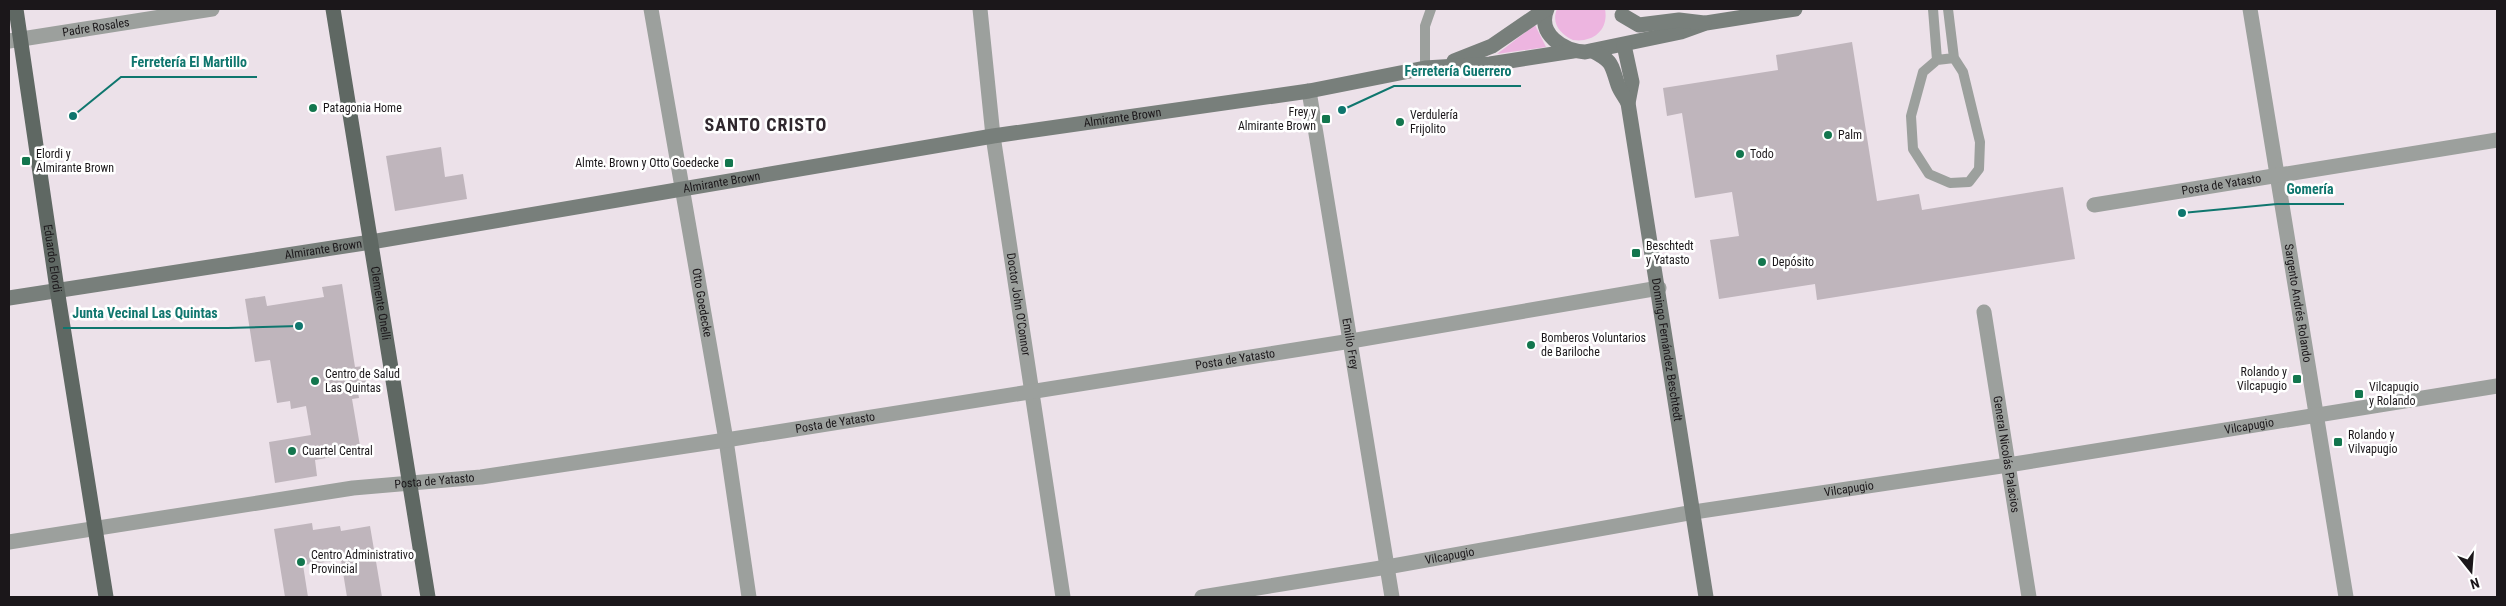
<svg xmlns="http://www.w3.org/2000/svg" width="2506" height="606" viewBox="0 0 2506 606" font-family="'Roboto Condensed',sans-serif">
  <style>
    .green { fill: #edb5e0 }
    .building { fill: #bfb5bc }
    .lines { fill: none; stroke-linecap: round; stroke-linejoin: round }
    .lane { stroke: #9ca09d; stroke-width: 10 }
    .street { stroke: #9ca09d; stroke-width: 15 }
    .secondary { stroke: #787f7b; stroke-width: 15 }
    .primary { stroke: #5f6863; stroke-width: 15 }
    .poi-dot { fill: #13764e; stroke: #fff; stroke-width: 2 }
    .labels { text-anchor: middle; dominant-baseline: central; stroke-width: 5; stroke-linejoin: round; paint-order: stroke }
    .street-label { font-size: 12px; fill: #1b171a; stroke: #fff }
    .poi-label { font-size: 12px; fill: #1b171a; stroke: #fff; text-anchor: start }
    .district-label { font-size: 18px; font-weight: bold; letter-spacing: 1px; fill: #2f272d; stroke: #fff }
    .leader { fill: none; stroke: #0f766e; stroke-width: 2 }
    .callout-dot { fill: #0f766e; stroke: #fff; stroke-width: 2 }
    .callout-label { font-size: 14px; text-anchor: middle; font-weight: bold; fill: #0f766e; stroke: #fff; stroke-width: 5; stroke-linejoin: round; paint-order: stroke }
  </style>
  <rect width="100%" height="100%" fill="#ece1e9"/>
  <!-- green -->
  <path class="green" d="M1557 9H1605C1609 30 1593 43 1573 40 1560 34 1551 23 1557 9Z
    M1535 25 1546 47 1497 54Z"/>
  <!-- building -->
  <path class="building" d="M1852 42 1877 201 1919 194 1922 210 2063 187 2075 259 1817 300 1815 284 1719 299 1710 240 1739 236 1732 192 1695 198 1682 113 1667 116 1663 88 1778 70 1776 55Z
    M441 147 445 177 463 174 467 199 395 211 386 156Z
    M342 284 355 367 364 366 366 384 357 386 359 398 352 399 361 452 315 460 317 476 275 483 269 442 311 435 306 406 291 409 290 401 277 403 270 360 255 362 245 299 265 296 267 306 324 297 322 287Z
    M312 523 313 530 340 526 341 531 370 526 382 597H347L341 560 303 565 308 597H285L274 529Z"/>
  <g class="lines">
    <!-- lane -->
    <path class="lane" d="M1933 9 1937 60
      M1948 9 1954 58
      M1954 58 1963 72 1980 142 1979 169 1969 182 1950 183 1929 174 1913 149 1911 116 1923 72 1937 60Z
      M1425 68V26L1431 9"/>
    <!-- street -->
    <g class="street">
      <path id="s1" d="M651 9 726 440 749 597"/>
      <path id="s2" d="M980 9 993 136 1063 597"/>
      <path id="s3" d="M2250 9 2346 597"/>
      <path id="s4" d="M9 41 212 9"/>
      <path id="s5" d="M1309 91 1392 597"/>
      <path id="s6" d="M2094 205 2497 140"/>
      <path id="s7" d="M1984 312 2029 597"/>
      <path id="s8" d="M9 542 353 488 481 477 726 440 1351 341 1659 288"/>
      <path id="s9" d="M1202 597 1387 567 1694 512 2008 465 2497 386"/>
    </g>
    <!-- secondary -->
    <g class="secondary">
      <path d="M1547 9C1536 34 1564 51 1585 52L1681 32 1706 23 1795 9"/>
      <path d="M1622 15 1639 25 1679 20 1704 23"/>
      <path id="s10" d="M1624 45 1632 82 1628 103 1706 597"/>
      <path d="M1593 51C1614 62 1611 65 1618 85 1620 91 1625 97 1628 103"/>
      <path d="M1454 61 1492 46 1546 9"/>
      <path id="s11" d="M9 298 371 242 993 136 1309 91 1425 68 1490 64 1573 51"/>
    </g>
    <!-- primary -->
    <g class="primary">
      <path id="s12" d="M16 9 57 289 106 597"/>
      <path id="s13" d="M333 9 428 597"/>
    </g>
  </g>
  <!-- markers -->
  <g class="poi-dot">
    <circle cx="313" cy="108" r="5"/>
    <rect x="1321" y="114" width="10" height="10" rx="2.5"/>
    <circle cx="1400" cy="122" r="5"/>
    <circle cx="1828" cy="135" r="5"/>
    <circle cx="1740" cy="154" r="5"/>
    <rect x="21" y="156" width="10" height="10" rx="2.5"/>
    <rect x="724" y="158" width="10" height="10" rx="2.5"/>
    <rect x="1631" y="248" width="10" height="10" rx="2.5"/>
    <circle cx="1762" cy="262" r="5"/>
    <circle cx="1531" cy="345" r="5"/>
    <rect x="2292" y="374" width="10" height="10" rx="2.5"/>
    <circle cx="315" cy="381" r="5"/>
    <rect x="2354" y="389" width="10" height="10" rx="2.5"/>
    <rect x="2333" y="437" width="10" height="10" rx="2.5"/>
    <circle cx="292" cy="451" r="5"/>
    <circle cx="301" cy="562" r="5"/>
  </g>
  <g class="labels">
    <!-- street labels -->
    <g class="street-label">
      <text stroke="none"><textPath href="#s4" startOffset="88">Padre Rosales</textPath></text>
      <text stroke="none"><textPath href="#s11" startOffset="1128">Almirante Brown</textPath></text>
      <text stroke="none"><textPath href="#s11" startOffset="722">Almirante Brown</textPath></text>
      <text stroke="none"><textPath href="#s6" startOffset="129">Posta de Yatasto</textPath></text>
      <text stroke="none"><textPath href="#s11" startOffset="318">Almirante Brown</textPath></text>
      <text stroke="none"><textPath href="#s12" startOffset="252">Eduardo Elordi</textPath></text>
      <text stroke="none"><textPath href="#s13" startOffset="298">Clemente Onelli</textPath></text>
      <text stroke="none"><textPath href="#s1" startOffset="298">Otto Goedecke</textPath></text>
      <text stroke="none"><textPath href="#s2" startOffset="298">Doctor John O'Connor</textPath></text>
      <text stroke="none"><textPath href="#s3" startOffset="298">Sargento Andrés Rolando</textPath></text>
      <text stroke="none"><textPath href="#s5" startOffset="256">Emilio Frey</textPath></text>
      <text stroke="none"><textPath href="#s10" startOffset="309">Domingo Fernández Beschtedt</textPath></text>
      <text stroke="none"><textPath href="#s8" startOffset="1240">Posta de Yatasto</textPath></text>
      <text stroke="none"><textPath href="#s8" startOffset="835">Posta de Yatasto</textPath></text>
      <text stroke="none"><textPath href="#s9" startOffset="1061">Vilcapugio</textPath></text>
      <text stroke="none"><textPath href="#s7" startOffset="144">General Nicolás Palacios</textPath></text>
      <text stroke="none"><textPath href="#s8" startOffset="430">Posta de Yatasto</textPath></text>
      <text stroke="none"><textPath href="#s9" startOffset="656">Vilcapugio</textPath></text>
      <text stroke="none"><textPath href="#s9" startOffset="251">Vilcapugio</textPath></text>
    </g>
    <!-- poi labels -->
    <g class="poi-label">
      <text x="323" y="108">Patagonia Home</text>
      <text x="1316" y="112" text-anchor="end">Frey y<tspan x="1316" dy="14">Almirante Brown</tspan></text>
      <text x="1410" y="115">Verdulería<tspan x="1410" dy="14">Frijolito</tspan></text>
      <text x="1838" y="135">Palm</text>
      <text x="36" y="154">Elordi y<tspan x="36" dy="14">Almirante Brown</tspan></text>
      <text x="1750" y="154">Todo</text>
      <text x="719" y="163" text-anchor="end">Almte. Brown y Otto Goedecke</text>
      <text x="1646" y="246">Beschtedt<tspan x="1646" dy="14">y Yatasto</tspan></text>
      <text x="1772" y="262">Depósito</text>
      <text x="1541" y="338">Bomberos Voluntarios<tspan x="1541" dy="14">de Bariloche</tspan></text>
      <text x="2287" y="372" text-anchor="end">Rolando y<tspan x="2287" dy="14">Vilcapugio</tspan></text>
      <text x="325" y="374">Centro de Salud<tspan x="325" dy="14">Las Quintas</tspan></text>
      <text x="2369" y="387">Vilcapugio<tspan x="2369" dy="14">y Rolando</tspan></text>
      <text x="2348" y="435">Rolando y<tspan x="2348" dy="14">Vilvapugio</tspan></text>
      <text x="302" y="451">Cuartel Central</text>
      <text x="311" y="555">Centro Administrativo<tspan x="311" dy="14">Provincial</tspan></text>
    </g>
    <!-- district labels -->
    <g class="district-label">
      <text x="766" y="124">SANTO CRISTO</text>
    </g>
  </g>
  <!-- callouts -->
  <path class="leader" d="M73 116L121 77H257M1342 110L1394 86H1521M2182 213L2277 204H2344M299 326L228 328H63"/>
  <g class="callout-dot">
    <circle cx="73" cy="116" r="5"/>
    <circle cx="1342" cy="110" r="5"/>
    <circle cx="2182" cy="213" r="5"/>
    <circle cx="299" cy="326" r="5"/>
  </g>
  <g class="callout-label">
    <text x="189" y="67">Ferretería El Martillo</text>
    <text x="1458" y="76">Ferretería Guerrero</text>
    <text x="2310" y="194">Gomería</text>
    <text x="145" y="318">Junta Vecinal Las Quintas</text>
  </g>
  <!-- border -->
  <rect width="2506" height="606" fill="none" stroke="#1b171a" stroke-width="20"/>
  <!-- north arrow -->
  <g transform="translate(2471 571) rotate(163)" stroke="#ffffff" stroke-width="4" paint-order="stroke">
  <path d="M0-4L9 19L0 12L-9 19Z" fill="#1b171a"/>
  <text y="-8" font-size="14" font-weight="bold" text-anchor="middle" fill="#1b171a">N</text>
  </g>
</svg>
